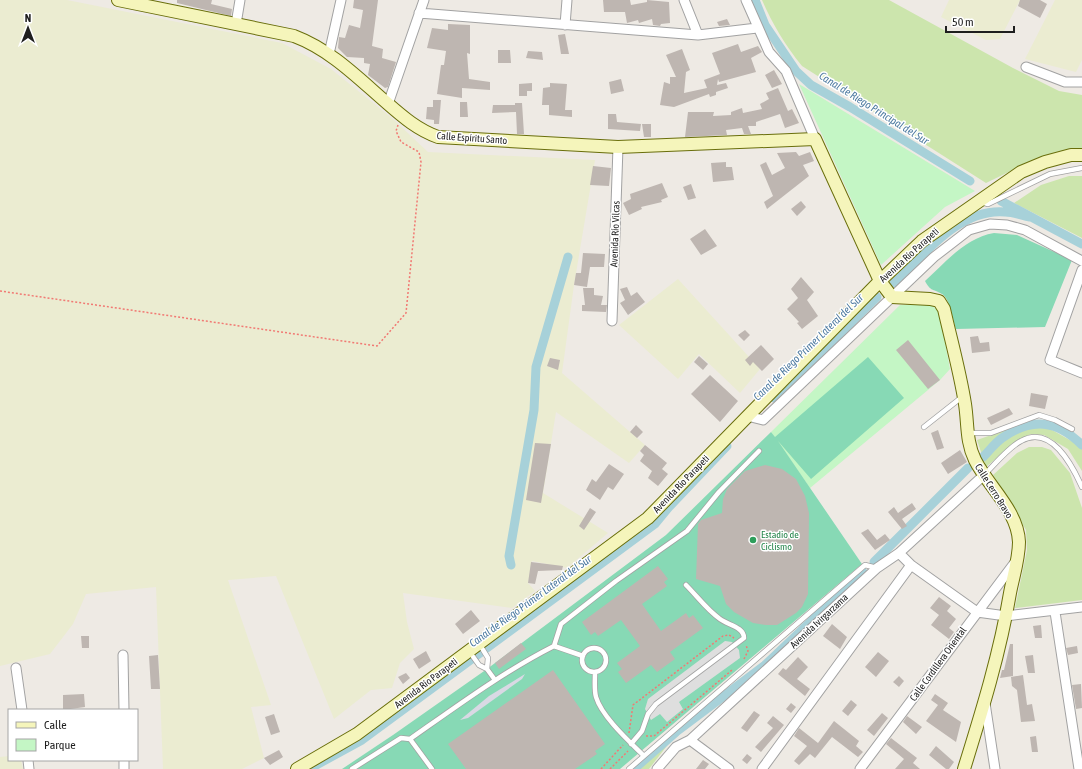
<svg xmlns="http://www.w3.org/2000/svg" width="1082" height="769" viewBox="0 0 1082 769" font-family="'Asap Condensed',sans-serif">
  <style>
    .farmland { fill: #ebecd1 }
    .grass { fill: #cce5ad }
    .park { fill: #c4f6c5 }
    .pitch { fill: #87d9b5 }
    .parking { fill: #dedede }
    .plaza { fill: #d9d9e4 }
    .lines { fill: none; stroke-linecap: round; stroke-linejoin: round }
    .canal { stroke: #a7d1d9; stroke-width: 9 }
    .building { fill: #beb6b1 }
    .lane-casing { stroke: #a2a2a2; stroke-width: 6 }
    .street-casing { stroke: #a2a2a2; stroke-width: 11 }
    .secondary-casing { stroke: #696e0b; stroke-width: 14 }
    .path { stroke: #f17973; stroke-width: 1.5; stroke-dasharray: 2 2; stroke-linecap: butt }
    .lane { stroke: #fff; stroke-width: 4.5 }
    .street { stroke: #fff; stroke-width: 9 }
    .secondary { stroke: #f5f5bb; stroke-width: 12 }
    .leisure-dot { fill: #2e9e5b; stroke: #fff; stroke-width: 1.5 }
    .labels { text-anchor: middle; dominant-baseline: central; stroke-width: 3; stroke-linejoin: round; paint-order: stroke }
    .street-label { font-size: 10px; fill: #1e1e1e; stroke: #fff }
    .leisure-label { font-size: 10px; fill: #27864d; stroke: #fff; text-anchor: start }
    .water-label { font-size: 11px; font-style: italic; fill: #4d7aa0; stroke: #fff }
  </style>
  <rect width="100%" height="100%" fill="#eeeae4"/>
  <!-- farmland -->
  <path class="farmland" d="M0 0H67L282 43 331 69 393 119 428 152 595 160 574 285 562 373 645 445 629 463 556 412 543 493 608 533 567 568 532 561 528 583 535 591 512 608 403 593 407 622 414 649 400 663 392 688 371 690 334 719 276 576 228 580 271 705 251 707 264 758 242 769H163L156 587 86 594 73 624 50 654 0 666Z
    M949 0H1020L1000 39 986 40 941 17Z
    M1055 0H1082V60L1076 72 1025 59Z
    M678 279 760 369 740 393 699 354 678 379 619 325Z
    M9 756V760H21L23 769H0V757Z"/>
  <!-- grass -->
  <path class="grass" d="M762 0H889L1013 68 1059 91 1082 95V148C1047 150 1017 168 986 183L802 66C785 45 773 25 762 0Z
    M1069 176H1082V238L1014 203 1041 185Z
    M1038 422 1082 447V471L1068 449 1044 435 1031 434 1018 440 986 467 977 440 1014 427Z
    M1029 447H1042L1051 450 1070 473 1082 508V600L1015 608 1027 550 1026 530 993 475 1017 453Z
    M673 738 649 769H638Z"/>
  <!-- park -->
  <path class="park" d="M799 84 975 191 945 207 881 265Z
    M900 305H931L939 311 950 369 940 380 810 488 771 432Z"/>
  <!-- pitch -->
  <path class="pitch" d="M994 233 1017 235 1072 260 1045 327 956 329C953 320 950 299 942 294 932 288 931 292 925 281 946 262 965 238 994 233Z
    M868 357 904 398 811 479 778 441 862 564 620 769H342L393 735 487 669 666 535 771 432 775 437Z"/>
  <!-- parking -->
  <path class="parking" d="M725 641 732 642 739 650 740 658 679 702 683 709 667 722 660 714 651 720 645 709 648 699Z"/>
  <!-- plaza -->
  <path class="plaza" d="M525 674 522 679 468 718 460 720 489 696Z"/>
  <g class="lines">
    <!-- canal -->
    <path class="canal" d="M755 0 765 25 796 71 811 85 850 107 970 181
      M1001 201 1082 244
      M894 283C924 255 959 208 1005 212 1013 212 1021 215 1029 217
      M774 398 877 297
      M983 457C989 451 995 443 1002 438 1032 417 1057 420 1082 445
      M874 562 968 468
      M511 565 509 556 534 410 536 367 568 257
      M309 769 362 740 655 524 669 507 727 446
      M634 769 676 732 765 665 863 572"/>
  </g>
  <!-- building -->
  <path class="building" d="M177 0H212L211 4 232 9 231 16 177 3Z
    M354 0H378L372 46 383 49 382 58 396 62 388 87 385 88 368 75 370 64 364 63V58L347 57 338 48 339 37 345 38 349 25 360 28 363 10 353 8Z
    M603 0H630L631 5 647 2V0L669 2 670 23 661 24 660 26 653 25 652 19 639 23 638 20 627 23 625 12H604Z
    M1020 0H1040L1047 4 1040 18 1018 6Z
    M727 19 730 25 719 26 717 22Z
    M448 24 470 25V54L467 53 469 79 490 82V90L462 88V98L437 94 441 65H444L446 51 427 48 432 28 448 30Z
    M565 34 569 54H561L558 35Z
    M738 44 741 52 758 46 762 52 751 58 756 72 719 82 718 79 717 85 726 83 728 88 716 92V95L710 97 709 94 674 107 660 105 664 82 670 84V77H676L666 55 682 49 690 70 686 72 684 93 707 88 704 80 720 74 712 53Z
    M498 50H510L511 63H498Z
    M528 51 542 52 543 60 526 58Z
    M774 70 782 84 772 88 765 75Z
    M621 79 624 91 611 94 609 82Z
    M532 83V91H527V96H519V84Z
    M550 83 567 84 565 110H572V117L549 115V105H542L543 88 550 87Z
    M778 88 788 111 792 109 799 123 785 128 780 114 756 122V126H748L751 134H744L742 128 726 130 727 135 685 137 688 112H714L713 116 731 115V112L742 108 743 113 762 109 760 104 769 99 766 93Z
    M433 100H441L439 124H434V120L426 119 427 107H433Z
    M460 102H467L468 117H460Z
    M515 103H522L524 134H517L516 112 492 113 493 105H515Z
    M608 114H616L617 122 641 124 640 131 608 129Z
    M642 124H651V137H644Z
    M796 152 799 156 810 152 814 161 803 165 809 176 767 209 764 202 773 196 760 165 766 162 772 175 785 168 777 153Z
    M726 162V167H732L734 180 713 182 711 163Z
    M593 166 611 168 609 186 590 185Z
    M662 183 668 197 661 200 662 202 641 207 642 209 629 215 623 203 631 199 630 194Z
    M691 184 696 198 688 200 683 187Z
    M801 201 806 207 797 216 791 209Z
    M705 229 717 246 701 255 690 239Z
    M583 253 605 254 604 267H590L587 287 574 285 576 273H581Z
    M801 277 814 292 807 300 818 316 802 329 797 323 799 322 787 309 798 298 791 289Z
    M627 287 631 296 637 292 645 302 628 315 620 303 625 300 620 289Z
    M583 288H594V295L603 296 601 305H607L606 312 582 311V305H585Z
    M745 330 750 335 744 341 738 335Z
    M978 336 980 343 989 342 990 351 972 353 970 337Z
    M908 340 940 380 928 389 896 350Z
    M761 345 774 359 762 371 753 362 750 366 745 360Z
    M699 356 708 364 703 370 694 362Z
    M550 358 560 360 558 370 547 366Z
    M710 375 738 401 720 422 691 394Z
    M1031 393 1048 396 1045 409 1029 406Z
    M1009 408 1013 414 991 425 987 418Z
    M636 425 643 432 637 438 630 432Z
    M938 430 944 448 937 450 931 433Z
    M535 443 551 444 541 503 526 500Z
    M645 445 667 463 662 469 668 474 658 486 648 478 652 471 640 461 644 455 640 451Z
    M960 450 967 462 948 474 941 463Z
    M609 464 624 474 613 490 608 487 600 500 586 490 592 479 596 482Z
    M765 465 782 469 796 479 805 496 809 513 808 594 802 607 796 613 777 625H766L753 623 734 612 726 604 720 586 696 579 698 524 701 520 722 513 723 499 727 489 745 471Z
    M912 503 916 509 902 519 907 526 902 529 888 512 894 507 898 513Z
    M590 508 596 512 584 530 579 526Z
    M868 529 877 540 885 534 890 540 875 550 861 533Z
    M531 562 563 566 562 570 538 571 535 584 528 583Z
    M658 566 668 579 664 582 667 586 642 604 661 631 686 613 689 618 693 615 703 628 670 652 675 659 657 672 651 665 626 683 618 672 622 669 617 663 640 646 621 620 598 636 595 632 591 635 582 622Z
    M939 597 951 606 947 611 956 619 949 628 954 632 949 639 931 625 939 615 930 608Z
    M471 610 480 621 463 634 455 624Z
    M832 624 847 637 840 649 823 636Z
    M1041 625 1042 638H1035L1033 626Z
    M81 636H89V648H82Z
    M521 643 526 649 499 669 495 663Z
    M1010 644H1013V676L1000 678 1002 670H1004Z
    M1077 646 1078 653 1068 655 1066 648Z
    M426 651 431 661 419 669 413 659Z
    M878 652 889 661 876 677 865 667Z
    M158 655 160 689H151L149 656Z
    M1033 655 1035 673H1028L1025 656Z
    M798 657 808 667 797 679 810 689 805 696 778 674 783 668 786 670Z
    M553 670 605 744 595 751 597 754 575 769H466L448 744Z
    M406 673 410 678 403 684 398 677Z
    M1023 675 1027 705 1032 704 1035 721 1021 722 1017 690 1012 686 1011 677Z
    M899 676 904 681 899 687 893 682Z
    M1081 684 1082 708 1076 709 1072 685Z
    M84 694 85 707 63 710V695Z
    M935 694 948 703 943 710 961 722 956 742 926 721 938 705 931 700Z
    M851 700 857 705 848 716 842 711Z
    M791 703 796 707 791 713 786 709Z
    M754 711 760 715 747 732 741 728Z
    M882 713 888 718 874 736 867 730Z
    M274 714 280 732 271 735 265 717Z
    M773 716 784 725 761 752 755 747 773 728 767 723Z
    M907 716 922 727 916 734 903 722Z
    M834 721 859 741 856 746 863 752 858 757 832 737 815 758 810 754 799 765 794 761 807 746 794 736 799 728 818 743Z
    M1036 736 1038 752H1032L1030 737Z
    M891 738 917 758 913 763 920 769H895L904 759 886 744Z
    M936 746 954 762 949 769H946L929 755Z
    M279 750 283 757 270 765 264 758Z
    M747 754 752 758 747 764 742 760Z
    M703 760 709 764 705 769H696Z"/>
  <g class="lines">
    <defs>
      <path id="lane" d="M981 202 988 204 1050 174 1082 168
        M924 427 962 397
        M968 433H991L1039 415 1055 420 1072 429
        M985 474C995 464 1009 447 1021 441 1051 424 1072 465 1082 487
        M554 646 583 656
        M582 660a12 12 0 1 1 24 0a12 12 0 1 1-24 0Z
        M469 651 479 665 487 669 488 658 480 645
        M487 669 495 680
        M595 672C595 680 594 690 596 697 602 717 630 742 644 756
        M410 739 432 769
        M631 744 642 731 648 714 656 704 744 638C744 627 728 625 720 619 707 610 697 596 686 585
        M352 769 401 738 410 739C457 706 503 672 554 646L561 624 616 581 687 531 719 492 759 451
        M629 769 865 565 877 568"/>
      <path id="street" d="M684 0 698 35
        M746 0 769 52 786 71 815 139
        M419 13 698 35 757 28
        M236 24 240 0
        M565 25 567 0
        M329 54 341 0
        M1026 67 1065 82H1082
        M388 104 424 0
        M1082 270 1050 360 1082 373
        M612 321 618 147
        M747 416 763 420 934 257 969 230 990 224 1007 225 1025 230 1082 261
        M899 553 911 565 977 612 1006 616 1082 607
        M1055 612 1079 769
        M123 655 124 710
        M16 668 22 710
        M985 703 995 769
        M690 740 729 769
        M28 760 29 769
        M124 760V769
        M657 769 676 747 690 740 877 568 899 553 984 475
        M762 769 911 565
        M860 769 1016 561"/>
      <path id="secondary" d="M118 0 294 36C331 50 358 78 387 103 403 117 418 130 438 137L618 147 815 139 880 281 892 297 930 299 939 301 944 309C951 340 960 372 965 404 968 423 966 442 975 460 988 486 1018 511 1019 542 1019 559 1013 577 1010 593 1000 653 982 711 964 769
        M297 769 357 734 648 518 880 281 922 241 1021 172 1045 162 1071 155H1082"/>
    </defs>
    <!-- lane casing -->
    <use href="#lane" class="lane-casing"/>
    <!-- street casing -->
    <use href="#street" class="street-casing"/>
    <!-- secondary casing -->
    <use href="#secondary" class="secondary-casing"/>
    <!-- path -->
    <path class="path" d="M0 291 377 346 406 313 421 162 419 152 401 142 396 131 398 125
      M744 659 748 651 746 645
      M629 733 633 705 723 636 729 635 734 638
      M646 736H654L732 670
      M601 769 623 745
      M610 769 628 751"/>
    <!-- lane -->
    <use href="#lane" class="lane"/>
    <!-- street -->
    <use href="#street" class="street"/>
    <!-- secondary -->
    <use href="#secondary" class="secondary"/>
  </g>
  <!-- markers -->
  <circle class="leisure-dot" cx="753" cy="540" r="4"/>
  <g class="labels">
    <!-- street labels -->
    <g class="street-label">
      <text transform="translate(472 138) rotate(4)">Calle Espíritu Santo</text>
      <text transform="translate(615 234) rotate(-88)">Avenida Río Vilcas</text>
      <text transform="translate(909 255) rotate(-42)">Avenida Río Parapeti</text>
      <text transform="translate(681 484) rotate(-46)">Avenida Río Parapeti</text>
      <text transform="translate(994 491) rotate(58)">Calle Cerro Bravo</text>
      <text transform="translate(819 621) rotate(-43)">Avenida Ivirgarzama</text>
      <text transform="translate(938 664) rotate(-54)">Calle Cordillera Oriental</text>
      <text transform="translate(426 683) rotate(-37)">Avenida Río Parapeti</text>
    </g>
    <!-- leisure labels -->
    <g class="leisure-label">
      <text x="761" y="534">Estadio de<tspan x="761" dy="12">Ciclismo</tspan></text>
    </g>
    <!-- water labels -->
    <g class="water-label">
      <text transform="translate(874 108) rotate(32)">Canal de Riego Principal del Sur</text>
      <text transform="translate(808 347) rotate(-44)">Canal de Riego Primer Lateral del Sur</text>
      <text transform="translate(530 601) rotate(-36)">Canal de Riego Primer Lateral del Sur</text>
    </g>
  </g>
  <!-- legend -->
  <rect x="8" y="709" width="130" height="52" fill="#ffffff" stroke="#a5a5a5"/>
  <rect x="16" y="722" width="20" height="6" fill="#f5f5bb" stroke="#a5a5a5"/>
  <text x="44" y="729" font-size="12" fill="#1e1e1e">Calle</text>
  <rect x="16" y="739" width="20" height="12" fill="#c4f6c5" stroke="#a5a5a5"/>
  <text x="44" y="749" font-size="12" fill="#1e1e1e">Parque</text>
  <!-- north arrow -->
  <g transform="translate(28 28)" stroke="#ffffff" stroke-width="3" paint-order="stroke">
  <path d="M0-3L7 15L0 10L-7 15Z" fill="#1e1e1e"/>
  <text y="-6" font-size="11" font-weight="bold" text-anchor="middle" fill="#1e1e1e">N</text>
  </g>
  <!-- scale -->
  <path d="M946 26v6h68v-6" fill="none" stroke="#1e1e1e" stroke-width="2"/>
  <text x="952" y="26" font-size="12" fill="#1e1e1e" stroke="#ffffff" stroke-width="3" paint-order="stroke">50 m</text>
</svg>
